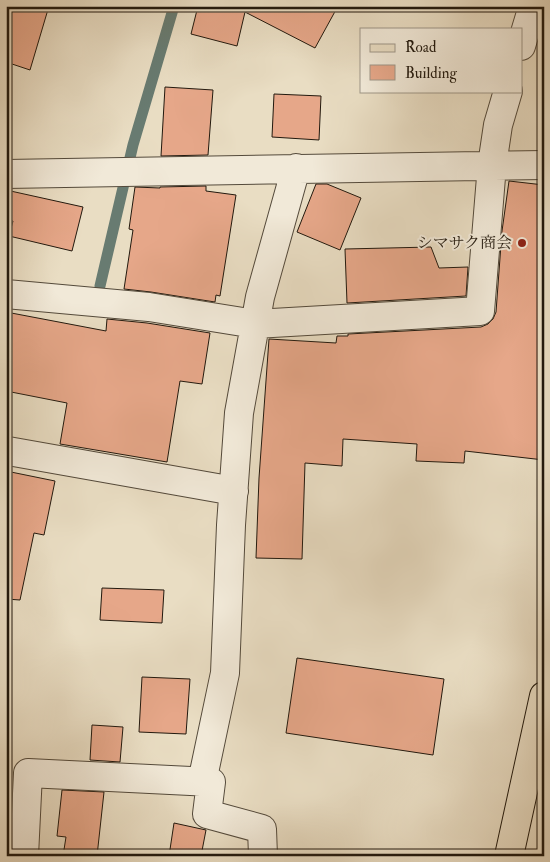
<svg xmlns="http://www.w3.org/2000/svg" width="550" height="862" viewBox="0 0 550 862" font-family="'IM FELL Double Pica','Noto Serif JP',serif">
  <style>
    .lines { fill: none; stroke-linecap: round; stroke-linejoin: round }
    .stream { stroke: #687b71; stroke-width: 11 }
    .building { fill: #e6a789; stroke: #22190e }
    .minor-casing { stroke: #544a3b; stroke-width: 30 }
    .major-casing { stroke: #22190e; stroke-width: 30 }
    .minor { stroke: #f1e9d8; stroke-width: 28 }
    .major { stroke: #e9ddc3; stroke-width: 28 }
    .poi-dot { fill: #8f2418; stroke: #f1e9d8; stroke-width: 2 }
    .labels { text-anchor: middle; dominant-baseline: central; stroke-width: 4; stroke-linejoin: round; paint-order: stroke }
    .poi-label { font-size: 16px; fill: #22190e; stroke: #f1e9d8; text-anchor: end }
  </style>
  <rect width="100%" height="100%" fill="#e9ddc3"/>
  <filter id="stains"><feTurbulence type="fractalNoise" baseFrequency=".004" numOctaves="4"/><feColorMatrix values="0 0 0 0 .2 0 0 0 0 .09 0 0 0 0 .02 0 0 0 .5 -.17"/></filter>
  <radialGradient id="worn" r=".72"><stop offset=".6" stop-color="#630" stop-opacity="0"/><stop offset="1" stop-color="#630" stop-opacity=".3"/></radialGradient>
  <g class="lines">
    <!-- stream -->
    <path class="stream" d="M100 286 133 145 174 6"/>
  </g>
  <!-- building -->
  <path class="building" d="M12 6H49L30 70 6 62V23Z
    M198 6H338L315 48 245 12 237 46 191 34Z
    M165 87 213 90 208 155 161 156Z
    M274 94 321 96 319 140 272 137Z
    M509 181 544 185V460L465 451 464 463 416 461 417 444 343 439 342 466 305 463 302 559 256 558 259 478 269 339 336 343 337 336H348V334L481 327 488 324 493 319 496 312 502 231Z
    M316 184H327L361 198 340 250 297 232Z
    M206 186V191L236 195 220 296 216 295 215 302 151 292 124 289 133 230 129 229 135 187 160 188V187Z
    M6 190 83 207 72 251 9 236 13 221H6Z
    M431 247 439 268 468 267 466 296 347 303 345 249Z
    M6 312 106 331 107 319 147 323 210 333 202 384 180 381 167 462 60 444 67 403 6 391Z
    M6 471 55 481 44 535 34 533 20 600 6 599Z
    M102 588 164 590 162 623 100 620Z
    M297 658 444 679 433 755 286 733Z
    M142 677 190 679 186 734 139 732Z
    M92 725 123 727 120 762 90 760Z
    M62 790 104 792 97 856H63L66 837 57 836Z
    M174 823 206 830 201 856H169Z"/>
  <g class="lines">
    <defs>
      <path id="minor" d="M521 46 533 6
        M6 174 544 165
        M6 294 149 307 255 324 480 311 492 165 498 125 508 91
        M6 452 8 451 234 491
        M202 782 225 673 231 525 239 413 260 297 296 168
        M24 856 28 773 211 782 207 814 262 829 263 856"/>
      <path id="major" d="M509 856 544 696"/>
    </defs>
    <!-- minor casing -->
    <use href="#minor" class="minor-casing"/>
    <!-- major casing -->
    <use href="#major" class="major-casing"/>
    <!-- minor -->
    <use href="#minor" class="minor"/>
    <!-- major -->
    <use href="#major" class="major"/>
  </g>
  <!-- markers -->
  <circle class="poi-dot" cx="522" cy="243" r="5"/>
  <g class="labels">
    <!-- poi labels -->
    <g class="poi-label">
      <text x="512" y="243">シマサク商会</text>
    </g>
  </g>
  <!-- margin -->
  <rect width="550" height="862" fill="none" stroke="#e9ddc3" stroke-width="25"/>
  <rect x="8" y="8" width="535" height="847" fill="none" stroke="#22190e" stroke-width="2.5"/>
  <rect x="12" y="12" width="525" height="837" fill="none" stroke="#22190e"/>
  <!-- legend -->
  <rect x="360" y="28" width="162" height="65" fill="#f1e9d8" stroke="#9e9687"/>
  <rect x="370" y="44" width="25" height="8" fill="#e9ddc3" stroke="#9e9687"/>
  <text x="405" y="52" font-size="15" fill="#22190e">Road</text>
  <rect x="370" y="65" width="25" height="15" fill="#e6a789" stroke="#9e9687"/>
  <text x="405" y="78" font-size="15" fill="#22190e">Building</text>
  <rect width="100%" height="100%" filter="url(#stains)"/>
  <rect width="100%" height="100%" fill="url(#worn)"/>
</svg>
